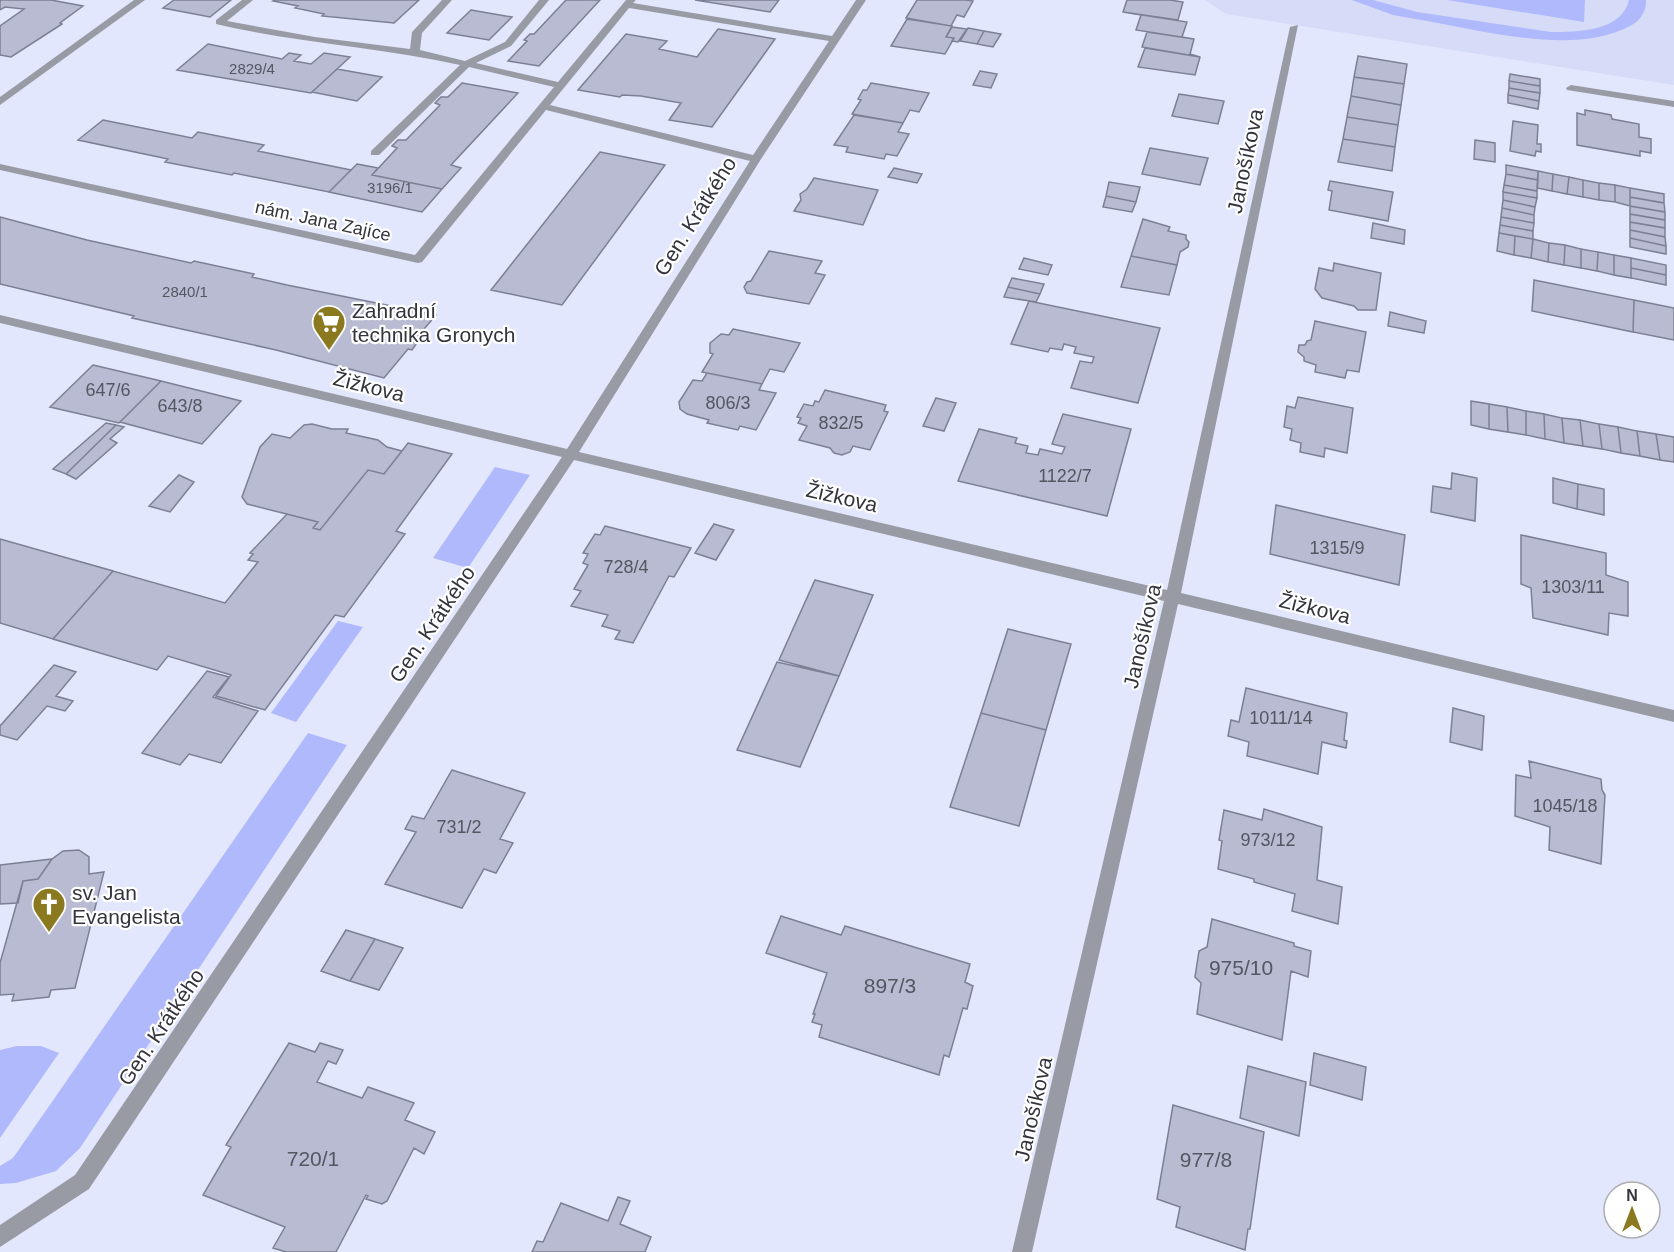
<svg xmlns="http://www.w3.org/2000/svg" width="1674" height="1252" viewBox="0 0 1674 1252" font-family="Arial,sans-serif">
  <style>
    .built { fill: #d6dbf8 }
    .green { fill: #b0b9fb }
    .building { fill: #b8bbd1; stroke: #7d8094; stroke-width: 1.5 }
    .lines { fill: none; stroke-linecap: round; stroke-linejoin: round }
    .minor { fill: #999ba4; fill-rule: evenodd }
    .labels { text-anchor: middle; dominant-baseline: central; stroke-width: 4.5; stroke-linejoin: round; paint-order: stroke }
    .far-number-label { font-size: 15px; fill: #545662 }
    .far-street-label { font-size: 18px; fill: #33343d; stroke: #fff }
    .number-label { font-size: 18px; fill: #545662 }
    .street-label { font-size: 21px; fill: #33343d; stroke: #fff }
    .poi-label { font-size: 21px; fill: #33343d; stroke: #fff; text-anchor: start }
    .near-number-label { font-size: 21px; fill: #545662 }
  </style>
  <rect width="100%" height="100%" fill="#e3e7fd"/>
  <!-- built -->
  <path class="built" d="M1205 0H1674V85L1226 14Z"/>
  <!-- green -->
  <path class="green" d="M1352 0H1373L1417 12 1551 32C1576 32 1622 32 1629 0H1646C1647 11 1640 21 1630 26 1573 57 1477 29 1415 19L1393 15Z
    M1447 0H1585L1584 22Z
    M495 467 530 475 468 568 433 558Z
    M338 621 363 627 296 722 271 713Z
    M308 733 347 745 80 1148 56 1171 16 1183 0 1184V1166L13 1158Z
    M17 1046H41L59 1053 0 1138V1050Z"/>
  <!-- building -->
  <path class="building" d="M0 0H51L83 6 60 23 62 24 11 57 0 55V26L24 9 5 7 0 10Z
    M174 0H231L210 17 163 8Z
    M275 0H419L394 23 322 16 324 14 295 8 298 6 273 1Z
    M566 0H600L539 66 508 61 527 41 524 40 530 34H534Z
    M695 0H779L770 12Z
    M917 0H966L973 1 964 17 957 15 951 26 906 18Z
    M1127 0H1170L1183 2 1178 20 1123 12Z
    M471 10 512 17 489 40 447 33Z
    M1123 12 1187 22 1182 37 1194 39 1136 30 1141 15Z
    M907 19 952 26 946 37 954 38 945 54 891 46Z
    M952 27 967 29 958 42 952 41 954 38 946 37Z
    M968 28 984 31 977 44 960 41Z
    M718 29 775 39 712 127 669 120 681 103 641 96 622 95 620 97 578 90 626 34 667 41 659 49 697 57Z
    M984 31 1001 34 993 47 977 44Z
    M1147 32 1194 39 1190 54 1200 57 1142 47Z
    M208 44 282 59 289 53 301 55 294 61 311 64 324 53 350 57 311 93 177 70Z
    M1145 48 1200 57 1195 75 1138 67Z
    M1358 56 1407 64 1404 84 1354 77Z
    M337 69 382 77 357 101 312 92Z
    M980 71 997 74 991 88 973 85Z
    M1510 74 1540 79V86L1509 81Z
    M1354 77 1404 84 1401 105 1351 96Z
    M1509 81 1540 86V93L1509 88Z
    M462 83 518 93 451 165 461 168 442 189 372 175 397 148 392 146 398 140H406L440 105 435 103 441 97H448Z
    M871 83 929 93 919 112 910 110 903 123 852 114 861 100 858 99 863 90H867Z
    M1509 88 1540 93 1539 101 1508 95Z
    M1179 94 1224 101 1218 124 1172 116Z
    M1508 95 1539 101 1538 109 1508 103Z
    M1351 96 1401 105 1398 125 1347 117Z
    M1585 110 1611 115 1612 119 1639 124V137L1651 139V153L1640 151V156L1577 145V113L1585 115Z
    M854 115 903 123 898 132 909 134 897 156 886 154 884 159 846 152 848 147 834 145Z
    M1347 117 1398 125 1395 147 1343 139Z
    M103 120 192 138 198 132 264 145 258 151 351 170 329 192 234 173 232 175 165 162 168 159 78 140Z
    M1513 121 1538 125 1537 144H1541V152L1536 151 1535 156 1510 151Z
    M1343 139 1395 147 1392 171 1338 162Z
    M1475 140 1495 143V162L1474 159Z
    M1150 148 1208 158 1200 185 1142 174Z
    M600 152 665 165 562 305 491 290Z
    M357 164 378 168 372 175 442 189 422 212 329 192Z
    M1506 165 1538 171V180L1506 174Z
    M894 168 922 174 917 183 888 177Z
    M1538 171 1553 174 1552 191 1537 188Z
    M1506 174 1538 180 1537 191 1504 185Z
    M1553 174 1569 177 1567 194 1552 191Z
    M1569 177 1583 180V197L1567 194Z
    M814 178 878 190 863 225 794 211 801 200 800 194 807 189Z
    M1583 180 1599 183V200L1583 197Z
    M1330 181 1393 192 1388 221 1329 210 1332 191 1328 190Z
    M1109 182 1140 187 1136 202 1106 196Z
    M1599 183 1615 185V202L1599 200Z
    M1504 185 1537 191V198L1503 192Z
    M1615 185 1630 188V206L1615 202Z
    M1630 188 1664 194V203L1630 197Z
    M1503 192 1537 198 1535 207 1503 200Z
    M1106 196 1136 202 1132 212 1103 207Z
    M1630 197 1664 203 1665 212 1630 206Z
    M1503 200 1535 207 1534 215 1502 208Z
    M1630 206 1665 212V220L1630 214Z
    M1502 208 1534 215V223L1501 217Z
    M1630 214 1665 220V228L1630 222Z
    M0 217 87 240 191 263 194 261 254 274 252 277 287 285 436 315 413 342 417 343 412 350 408 349 384 378 276 350 132 318 134 316 0 284Z
    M1501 217 1534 223 1533 231 1500 225Z
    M1143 219 1170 227 1168 231 1186 235V239L1189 242 1188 247 1180 252 1177 265 1131 256Z
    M1630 222 1665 228V237L1630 230Z
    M1373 223 1405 230 1404 244 1371 238Z
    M1500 225 1533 231V239L1499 233Z
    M1630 230 1665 237 1666 246 1630 238Z
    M1499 233 1515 236 1514 255 1497 251Z
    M1515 236 1533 239 1531 258 1514 255Z
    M1630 238 1666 246V254L1630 247Z
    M1533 239 1549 243 1548 262 1531 258Z
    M1549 243 1565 245 1564 265 1548 262Z
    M1565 245 1581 249V268L1564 265Z
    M1581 249 1598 252 1597 271 1581 268Z
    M769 251 822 261 815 273 825 275 809 304 747 293 744 287 747 282 751 281Z
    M1598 252 1614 255V275L1597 271Z
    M1614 255 1631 258V278L1614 275Z
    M1131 256 1177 265 1169 295 1121 287Z
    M1024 258 1052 265 1048 275 1019 269Z
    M1631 258 1666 265V275L1631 268Z
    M1334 263 1381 273 1376 310H1358L1354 306 1322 298 1315 289 1319 268 1333 271Z
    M1631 268 1666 275V285L1631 278Z
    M1012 278 1044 284 1040 294 1008 287Z
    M1534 280 1634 300 1633 332 1532 311Z
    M1008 287 1040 294 1036 302 1004 297Z
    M1634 300 1674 308V340L1633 332Z
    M1029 301 1160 328 1138 403 1071 388 1080 361 1092 363 1094 357 1074 353 1076 347 1064 344 1062 350 1050 348 1048 352 1011 344Z
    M1390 312 1426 321 1424 333 1388 326Z
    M1315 321 1366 332 1359 372 1347 370 1345 378 1315 372 1316 365 1304 361V357L1298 352 1299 345H1305L1307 341 1311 340Z
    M733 329 800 343 784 372 770 369 762 384 702 372 713 354 710 353V343L721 334 729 335Z
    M93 365 161 381 119 423 50 407Z
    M707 373 762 384 759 390 776 393 756 430 740 426 738 430 707 423 709 420 687 414 680 409 679 402 693 380 702 381Z
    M161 381 241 401 202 444 120 422Z
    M825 390 886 405 884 411 888 412 870 450 853 446 850 452 842 455 834 453 830 448 799 440 807 426 798 423 801 418 797 417 804 404 813 406 815 401 819 402Z
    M1298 397 1353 408 1347 453 1325 448 1324 457 1300 452 1301 443 1290 440 1292 429 1284 427 1287 406 1295 408Z
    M936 398 956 403 944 431 923 426Z
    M1471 401 1489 404V429L1471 425Z
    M1489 404 1507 407 1508 432 1489 429Z
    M1507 407 1526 411V435L1508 432Z
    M1526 411 1544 414 1545 439 1526 435Z
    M1063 414 1131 429 1107 516 958 481 979 429 1017 438 1015 443 1028 446 1026 453 1038 455 1040 449 1062 454 1065 447 1052 444Z
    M1544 414 1562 418 1564 443 1545 439Z
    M1562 418 1580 420 1583 446 1564 443Z
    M1580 420 1599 424 1602 449 1583 446Z
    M106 423 116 425 66 474 53 469Z
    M312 424 332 429H348L346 433 378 440 387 447 402 451 384 474 368 470 320 530 313 528 318 522 247 504 242 497 260 447 272 434 290 438 304 425Z
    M1599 424 1618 427 1621 453 1602 449Z
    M116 425 124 427 110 439 117 443 76 479 66 474Z
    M1618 427 1637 431 1640 456 1621 453Z
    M1637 431 1656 434 1660 460 1640 456Z
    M1656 434 1674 437V462L1660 460Z
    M408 443 452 454 396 531 405 534 344 617 335 615 265 710 216 696 231 675 168 656 157 670 53 639 113 571 225 603 258 562 248 560 253 554 250 553 287 514 318 522 313 528 320 530 368 470 384 474Z
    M1452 473 1477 478 1475 521 1431 512 1433 486 1451 489Z
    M179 475 194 482 170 512 149 506Z
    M1553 478 1578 484 1577 509 1553 503Z
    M1578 484 1604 489V515L1577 509Z
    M1276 505 1405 535 1399 585 1270 554Z
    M714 524 734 530 716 560 695 553Z
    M605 526 691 548 674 577 669 576 633 643 615 639 620 631 602 626 608 615 571 606 581 591 574 589 588 565 583 563 588 554 583 553 595 534 600 535Z
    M1521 535 1606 553V575L1628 582V616L1609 613 1608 635 1533 618 1531 588 1521 584Z
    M0 539 113 571 53 639 0 623Z
    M815 580 873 595 839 676 779 660Z
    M1008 629 1071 644 1046 730 981 713Z
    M777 662 839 676 800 767 737 750Z
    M54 665 76 672 56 696 73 701 65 711 47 706 17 740 0 735V726Z
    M207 671 229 677 213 697 258 711 221 763 189 754 180 765 142 753Z
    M1246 688 1347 713 1344 740 1347 741 1346 748 1322 742 1318 774 1247 756 1249 742 1228 736 1231 720 1239 722Z
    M1453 708 1484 716 1482 750 1450 742Z
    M981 713 1046 730 1019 826 950 807Z
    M1529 761 1601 779 1602 790 1605 795 1601 864 1549 850 1550 827 1515 816 1516 775 1531 778Z
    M452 770 525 793 500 839 513 843 496 873 484 869 462 908 385 884 416 832 405 829 412 816 424 819Z
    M1264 809 1322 827 1317 880 1342 887 1338 924 1292 911 1295 894 1254 882V879L1218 869 1222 841 1219 840 1224 810 1262 820Z
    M79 850 89 857V874L104 872 75 988 51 990 49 997 12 1001 14 994 0 995V963L23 881 38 879 52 859 63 851Z
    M52 859 38 879 23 881 18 903 0 904V865Z
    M781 916 841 935 845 926 970 964 965 982 973 986 967 1009 963 1008 949 1057 944 1055 939 1075 819 1037 822 1025 812 1022 815 1014H813L827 973 766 953Z
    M1212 919 1294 943V946L1311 951 1308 977 1291 971 1282 1040 1197 1014 1201 983 1195 977 1199 951 1207 947Z
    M346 930 375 939 350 981 321 971Z
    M375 939 403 948 379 990 350 981Z
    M289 1043 315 1052 320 1043 343 1050 336 1064 328 1061 317 1082 362 1098 368 1087 414 1103 405 1120 435 1132 424 1154 414 1148 387 1201 382 1204 366 1199 368 1196 366 1195 336 1252H286L273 1248 285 1227 203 1195 231 1147 226 1145Z
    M1314 1053 1366 1067 1362 1100 1310 1085Z
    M1248 1066 1306 1082 1299 1136 1240 1118Z
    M1173 1105 1264 1132 1250 1229H1248L1245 1250 1176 1227 1180 1207 1157 1199Z
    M618 1197 630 1201 620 1224 651 1237 645 1252H532L537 1241 543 1242 561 1203 608 1221Z"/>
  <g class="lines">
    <!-- minor -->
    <path class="minor" d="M134 0H145L0 105V97Z
      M242 0H253L227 21 315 37 410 49 412 32 442 0H452L422 33 420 50 465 61 505 42 539 0H549L511 46 476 63 558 82 626 0H636L633 3 832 36 856 0H866L761 159 579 452 1167 590 1290 27 1298 25 1181 593 1674 710V722L1178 604 1032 1252H1012L1164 601 574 460 89 1189 0 1247V1225L75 1175 562 457 0 323V315L567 449 750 161 546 110 422 262 418 263 0 170V164L415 255 554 87 469 67 379 155H371V151L460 65C379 47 296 43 216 24V20ZM629 8 829 41 753 155 550 105Z
      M1571 85 1674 101V107L1567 90 1566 88Z"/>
  </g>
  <!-- icons -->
  <defs>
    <symbol id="supermarket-pin" viewBox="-11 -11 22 30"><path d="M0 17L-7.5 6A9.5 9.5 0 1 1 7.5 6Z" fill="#8a791e" stroke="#fff"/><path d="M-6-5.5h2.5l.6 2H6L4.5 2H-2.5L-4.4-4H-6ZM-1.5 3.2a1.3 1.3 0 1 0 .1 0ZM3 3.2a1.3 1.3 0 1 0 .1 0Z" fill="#fff"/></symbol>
    <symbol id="church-pin" viewBox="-11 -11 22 30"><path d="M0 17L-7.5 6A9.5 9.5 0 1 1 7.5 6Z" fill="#8a791e" stroke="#fff"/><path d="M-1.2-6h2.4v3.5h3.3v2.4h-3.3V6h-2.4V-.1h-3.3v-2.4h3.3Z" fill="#fff"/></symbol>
  </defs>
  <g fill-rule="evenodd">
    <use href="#supermarket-pin" x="310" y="303" width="38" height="52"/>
    <use href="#church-pin" x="30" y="885" width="38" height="52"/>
  </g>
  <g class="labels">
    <!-- far-number labels -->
    <g class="far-number-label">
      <text x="252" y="68">2829/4</text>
      <text x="390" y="187">3196/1</text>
      <text x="185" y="291">2840/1</text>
    </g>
    <!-- far-street labels -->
    <g class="far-street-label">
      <text transform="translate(323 221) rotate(12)">nám. Jana Zajíce</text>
    </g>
    <!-- number labels -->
    <g class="number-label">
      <text x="108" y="390">647/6</text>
      <text x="728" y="403">806/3</text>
      <text x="180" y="406">643/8</text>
      <text x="841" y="423">832/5</text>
      <text x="1065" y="476">1122/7</text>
      <text x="1337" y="548">1315/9</text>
      <text x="626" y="567">728/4</text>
      <text x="1573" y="587">1303/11</text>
      <text x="1281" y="718">1011/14</text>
      <text x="1565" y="806">1045/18</text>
      <text x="459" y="827">731/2</text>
      <text x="1268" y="840">973/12</text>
    </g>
    <!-- street labels -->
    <g class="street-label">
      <text transform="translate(1245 161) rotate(-78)">Janošíkova</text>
      <text transform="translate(695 216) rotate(-58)">Gen. Krátkého</text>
      <text transform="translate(369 386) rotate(14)">Žižkova</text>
      <text transform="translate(842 497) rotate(13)">Žižkova</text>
      <text transform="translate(1315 608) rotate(14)">Žižkova</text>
      <text transform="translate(432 624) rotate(-56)">Gen. Krátkého</text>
      <text transform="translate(1142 636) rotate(-77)">Janošíkova</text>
      <text transform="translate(161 1027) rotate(-56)">Gen. Krátkého</text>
      <text transform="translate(1033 1109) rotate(-77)">Janošíkova</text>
    </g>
    <!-- poi labels -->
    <g class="poi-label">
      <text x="352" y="310">Zahradní<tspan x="352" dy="24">technika Gronych</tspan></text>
      <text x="72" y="892">sv. Jan<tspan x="72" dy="24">Evangelista</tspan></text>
    </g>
    <!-- near-number labels -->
    <g class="near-number-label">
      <text x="1241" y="967">975/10</text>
      <text x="890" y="985">897/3</text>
      <text x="313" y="1158">720/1</text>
      <text x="1206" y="1159">977/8</text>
    </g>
  </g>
  <!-- north arrow -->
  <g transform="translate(1632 1210)"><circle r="28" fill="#ffffff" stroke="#adaeb1" stroke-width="1.5"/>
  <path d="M0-4.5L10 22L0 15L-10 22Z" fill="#8a791e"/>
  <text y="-9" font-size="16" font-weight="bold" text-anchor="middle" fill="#33343d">N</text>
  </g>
</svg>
